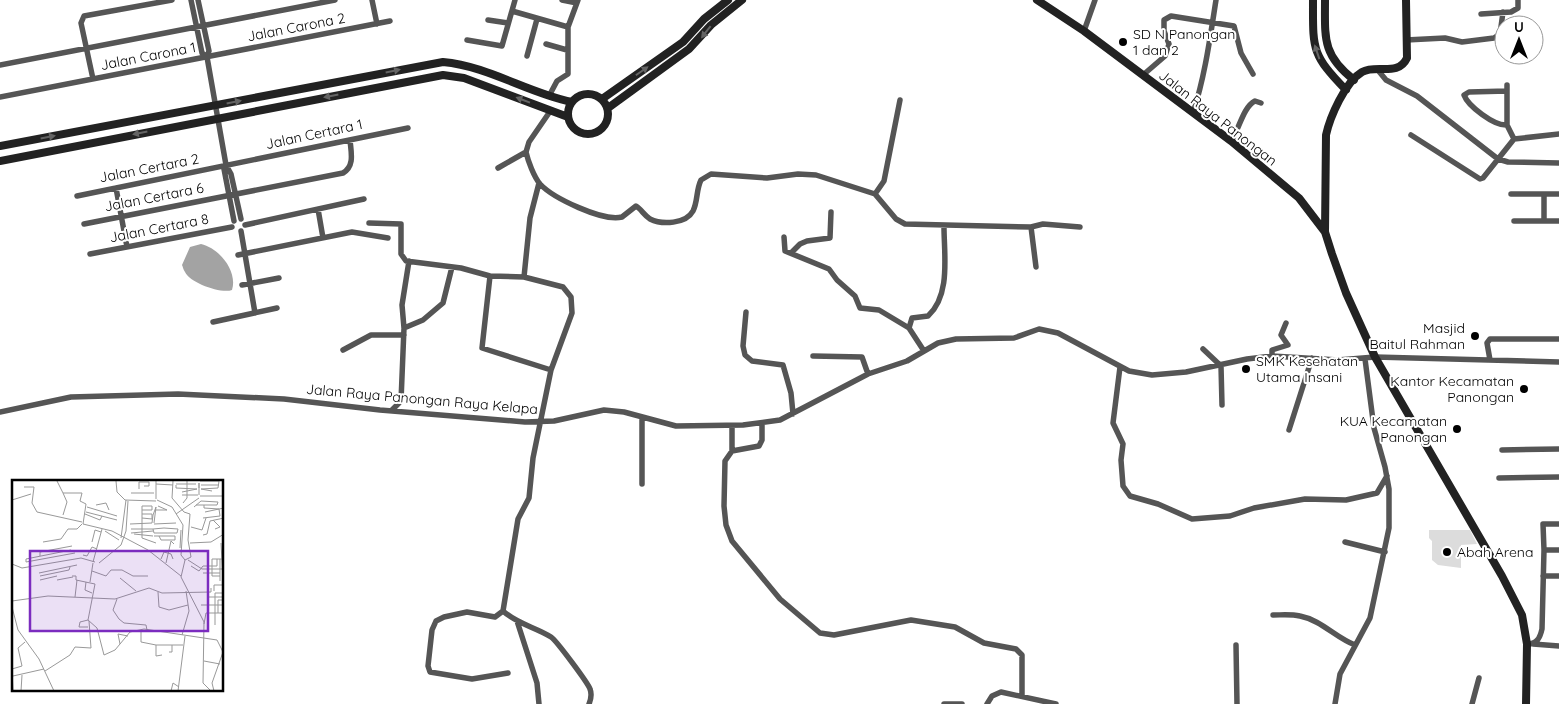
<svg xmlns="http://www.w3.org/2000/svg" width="1559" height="704" viewBox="0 0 1559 704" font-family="Quicksand,sans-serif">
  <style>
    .green { fill: #dcdcdc }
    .water { fill: #a3a3a3 }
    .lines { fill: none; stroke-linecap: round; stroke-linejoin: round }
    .street { stroke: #555; stroke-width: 5.5 }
    .secondary { stroke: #222; stroke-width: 8 }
    .oneway { fill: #646464 }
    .poi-dot { fill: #000; stroke: #fff; stroke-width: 2 }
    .labels { text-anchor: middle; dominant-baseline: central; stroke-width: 4; stroke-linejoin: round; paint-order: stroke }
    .street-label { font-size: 14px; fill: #000; stroke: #fff }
    .poi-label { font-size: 14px; fill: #000; stroke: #fff; text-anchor: start }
    .inset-road { fill: none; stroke: #999; stroke-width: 1 }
    .view { fill: #7b2cbf; fill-opacity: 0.15; stroke: #7b2cbf; stroke-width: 2.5 }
    .inset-edge { fill: none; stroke: #000; stroke-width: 2.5 }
  </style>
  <rect width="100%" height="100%" fill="#fff"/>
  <!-- green -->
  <path class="green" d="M1429 530H1470L1477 544 1461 545V568L1438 565 1432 560V541L1429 538Z"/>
  <!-- water -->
  <path class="water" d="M201 244C219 248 238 271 232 290 221 294 190 283 185 272 183 269 183 267 182 265L190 247Z"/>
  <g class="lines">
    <!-- street -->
    <path class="street" d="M191 0 202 53 207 57
      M198 0 209 51 207 57 226 165 224 169 234 221
      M372 0 377 24
      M562 0 577 3
      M512 11 568 27
      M1481 14 1511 12 1518 8V0
      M488 20 508 23
      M1084 31 1095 0
      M467 40 502 46 515 0
      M1406 40 1445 38 1462 42 1494 38 1500 34 1503 12
      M546 44 567 50
      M527 56 537 19
      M0 65 335 0
      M1377 69 1386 80 1417 96 1498 159 1508 162 1559 163
      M1143 75 1165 56 1169 44 1164 31V20L1171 16 1234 26 1241 53 1253 74
      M93 79 81 23 84 16 172 0
      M1507 85V125L1514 139
      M1507 91 1469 92 1464 95C1468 106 1494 126 1507 125
      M549 96 557 81 568 74V27L578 0
      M0 97 390 21
      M551 110 529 142 526 152C528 161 534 177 540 184 553 198 603 222 622 217L636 206C641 209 644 215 650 219 662 225 686 224 693 211 698 201 696 190 701 180L711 174 767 178 798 174 816 175 875 194 896 219 905 224 1031 227
      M1193 113C1205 76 1210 38 1216 0
      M1411 135 1480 179 1483 178 1514 139 1559 134
      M1231 141C1239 130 1243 107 1255 101L1261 103
      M226 165 231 174 241 219
      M498 168 526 152
      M116 188 127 247
      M875 194 884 181 900 100
      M1511 194H1559
      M1544 194V221H1559
      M77 196 408 128
      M318 209 323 238
      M1514 221H1544
      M369 223 401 224V254L406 261 461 268 490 276 524 277 563 287 571 297 572 313 551 370 533 458 529 498 518 519 503 611 495 617 467 612 444 617 436 621 432 630 428 666 430 672 472 679 508 673
      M84 224 343 173C355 166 351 152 350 140
      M245 225 364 199
      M241 231 255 313
      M784 237 785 251 829 269 837 280 855 296 860 308 879 310 909 328 924 351
      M791 253 800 244 807 241 830 238 831 212
      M90 254 232 227
      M238 255 352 232 388 238
      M1036 267 1031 227 1043 224 1080 227
      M490 276 482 348 551 370
      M524 277 530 218 539 183
      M242 285 279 278
      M746 312 743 346 745 355 752 361 783 365 791 393 793 414
      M213 322 277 308
      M404 328 423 320 443 303 452 267
      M909 328 912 318 928 316C951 295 944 255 944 227
      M1203 349 1221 366 1222 405
      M343 350 371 335H404
      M813 356 862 357 868 374
      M1272 356V350L1288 345 1281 335 1286 323
      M1490 360 1487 343 1490 339H1559
      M1120 367 1113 423 1123 444 1121 460 1123 486 1130 496 1158 504 1192 519 1230 516 1254 508 1305 499 1346 500 1377 493 1387 476
      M392 410 401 401 404 328 402 305 409 261
      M0 412 71 397 178 394 284 399 380 410 525 422 554 421 604 410 624 412 676 426 743 425 780 420 868 374 907 361 938 343 956 339 1014 338 1039 329 1058 333 1129 371 1152 375 1186 372 1247 359 1272 356 1338 360 1375 357 1559 362
      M762 424V440L759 446 732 451 725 461 724 506 726 525 732 541 780 599 820 633 834 635 911 620 955 627 984 643 1016 649 1022 655V696
      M1289 430 1312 358
      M1502 450 1559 449
      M732 451V426
      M1499 478 1559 477
      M642 484V418
      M1345 542 1385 552
      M1544 550 1543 524H1559
      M1543 576H1559
      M503 611C517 624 535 627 551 637 556 640 588 683 590 689 592 694 591 699 589 704
      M1273 615C1282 615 1291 614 1300 616 1321 620 1336 638 1355 645
      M517 621 537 683 539 704
      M1527 644C1537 644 1540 638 1542 629L1544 550H1559
      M1533 644 1559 646
      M1236 645 1237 704
      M944 704H962
      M987 704 992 696 1001 692 1056 704
      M1335 704 1340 674 1370 618 1389 528V489L1385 467 1374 428 1365 359
      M1472 704 1479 678"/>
    <!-- secondary -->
    <path class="secondary" d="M1037 0 1084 31 1231 141 1299 198 1325 232
      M1313 0C1313 49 1311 54 1346 90
      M1325 0C1325 38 1322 55 1354 80
      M1406 0 1407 58C1398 77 1377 64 1362 72 1345 82 1330 117 1326 135L1325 232 1332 254 1346 293 1375 357 1502 576 1522 615 1527 644 1526 704
      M568 114a20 20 0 1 1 40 0a20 20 0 1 1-40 0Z
      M602 99 683 42 704 19 728 0
      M608 108 689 49 711 25 742 0
      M0 146 443 62C488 66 528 93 572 102
      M0 161 443 75 464 78 568 117"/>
  </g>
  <!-- one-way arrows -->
  <defs><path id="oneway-solid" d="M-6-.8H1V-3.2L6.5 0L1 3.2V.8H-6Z" transform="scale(1.25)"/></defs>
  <g class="oneway">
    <use href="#oneway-solid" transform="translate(706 32) rotate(128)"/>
    <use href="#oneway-solid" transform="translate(1317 52) rotate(-109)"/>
    <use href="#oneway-solid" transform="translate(393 71) rotate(-12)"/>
    <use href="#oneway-solid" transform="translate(642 71) rotate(-35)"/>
    <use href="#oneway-solid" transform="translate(331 96) rotate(169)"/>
    <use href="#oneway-solid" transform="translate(523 100) rotate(-159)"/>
    <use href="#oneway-solid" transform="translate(234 102) rotate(-11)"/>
    <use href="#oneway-solid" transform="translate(140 133) rotate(169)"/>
    <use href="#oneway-solid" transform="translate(48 137) rotate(-11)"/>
  </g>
  <!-- markers -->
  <g class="poi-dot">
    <circle cx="1123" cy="42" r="5"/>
    <circle cx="1475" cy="336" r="5"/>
    <circle cx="1246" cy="369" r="5"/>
    <circle cx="1524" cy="389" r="5"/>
    <circle cx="1457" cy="429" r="5"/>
    <circle cx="1447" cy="552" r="5"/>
  </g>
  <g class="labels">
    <!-- street labels -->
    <g class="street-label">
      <text transform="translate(296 27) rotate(-11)">Jalan Carona 2</text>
      <text transform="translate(148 56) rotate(-11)">Jalan Carona 1</text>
      <text transform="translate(1218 118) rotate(38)">Jalan Raya Panongan</text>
      <text transform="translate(314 134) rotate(-12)">Jalan Certara 1</text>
      <text transform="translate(149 168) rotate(-11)">Jalan Certara 2</text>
      <text transform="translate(154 197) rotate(-11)">Jalan Certara 6</text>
      <text transform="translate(159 228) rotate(-11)">Jalan Certara 8</text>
      <text transform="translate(422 399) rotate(5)">Jalan Raya Panongan Raya Kelapa</text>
    </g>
    <!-- poi labels -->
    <g class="poi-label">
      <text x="1133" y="34">SD N Panongan<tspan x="1133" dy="16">1 dan 2</tspan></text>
      <text x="1465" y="328" text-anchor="end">Masjid<tspan x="1465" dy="16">Baitul Rahman</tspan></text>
      <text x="1256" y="361">SMK Kesehatan<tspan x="1256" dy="16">Utama Insani</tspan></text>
      <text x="1514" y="381" text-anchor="end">Kantor Kecamatan<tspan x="1514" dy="16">Panongan</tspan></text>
      <text x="1447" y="421" text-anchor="end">KUA Kecamatan<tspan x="1447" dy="16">Panongan</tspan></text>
      <text x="1457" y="552">Abah Arena</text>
    </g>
  </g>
  <!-- overview -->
  <g transform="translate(12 480)">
    <rect width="211" height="211" fill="#fff"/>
    <path class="inset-road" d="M45 1 51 13H70L68 21 74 24 71 44 100 51 136 70 169 96M104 1 105 12 113 20 144 21M144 1V19M161 1 160 18 172 32 178 34 176 60 179 77 173 80M188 1H207L206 8 189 9 200 11M144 4 161 5M164 4H184M164 5V8L185 9 170 12M189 5H207M12 7H22L20 23 25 32 70 42M127 9V2H137V6H132M51 13 55 22 51 35M119 13H142M170 15H186M187 15V3V8M188 16H212M0 20 19 14M145 20 160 27 171 45 169 75 173 80 169 97 192 142 191 203 199 211M171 23 175 18V1M84 25 94 23 97 30M192 25V28L207 29 193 32M75 27 105 36M182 27 189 21 206 22 205 25H184M130 30H140V26H130V58L144 63M143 30H155L146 26M74 32 105 40M73 34 88 40 90 36M130 34H140V39L130 38M164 34 187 18M191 38 208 36 207 29 212 28M201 40 208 47 203 49M140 43 141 35 144 27 142 43M118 44 140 43M142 44 164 43M179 47 190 50 194 38M119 49H141M141 49 152 48 166 49 165 53H142ZM93 51 107 60M119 53 141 51M122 54 141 56M191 55 195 54 198 41 212 38M142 56H163M147 56 149 60H163V56M109 58 114 20M31 62 49 59 56 49H65L70 44M80 62 83 50 89 52M178 63 199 62 212 54M209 63 211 100M168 68 169 50M59 70 14 79V82L63 73M71 75 75 76 80 67 85 69M28 76V72L60 66M149 79 152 72 159 74 161 79M176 80 190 89H212M81 82 90 49M87 83 109 65 114 51 116 21M154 83 159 61 162 64M0 84 10 88 69 78 83 82M179 86 187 91 191 86H205V79M80 91 94 96 99 90H110L121 96H136M27 93 65 85M191 93H208M28 96 57 90 58 87M60 96H64V100L83 104 76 140M208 96H200V79H212M108 98 124 111M28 100 45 96M45 100 61 97M208 101V79M74 102 73 110 80 113M78 102 81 83M202 111V105H212M146 112 147 127 157 130 176 125M63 117 65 100M196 117H212M105 119 101 130 107 139 112 143 134 145 135 150M0 121 36 116 103 119 137 108 150 113 199 112V108M189 125H212M0 127 6 150 27 179 42 211M206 133V120H212M211 133V103M192 144 194 133H211M203 145V113H212M76 147H67L68 142 76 140 85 148 92 175 103 170 118 152 132 149 205 160 211 172 200 203 202 211M129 151V162L144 165M170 155 177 131 174 111M108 164 106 154 116 156M157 172H160V165H171M150 175 144 176V165H160M192 181 208 184M0 189 10 186 6 168 13 162M0 191 1 211M33 191 58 175 63 167 79 168 77 141M1 196 32 189M9 211 10 195M159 211 161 203 167 207M166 211 173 156"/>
    <path class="view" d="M18 71H196V151H18Z"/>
    <rect width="211" height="211" class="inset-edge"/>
  </g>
  <!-- north arrow -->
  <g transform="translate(1519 40)"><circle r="24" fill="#ffffff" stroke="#999999"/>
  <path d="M0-4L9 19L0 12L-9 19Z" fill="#000000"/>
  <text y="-8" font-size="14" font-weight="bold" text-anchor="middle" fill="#000000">U</text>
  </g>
</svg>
